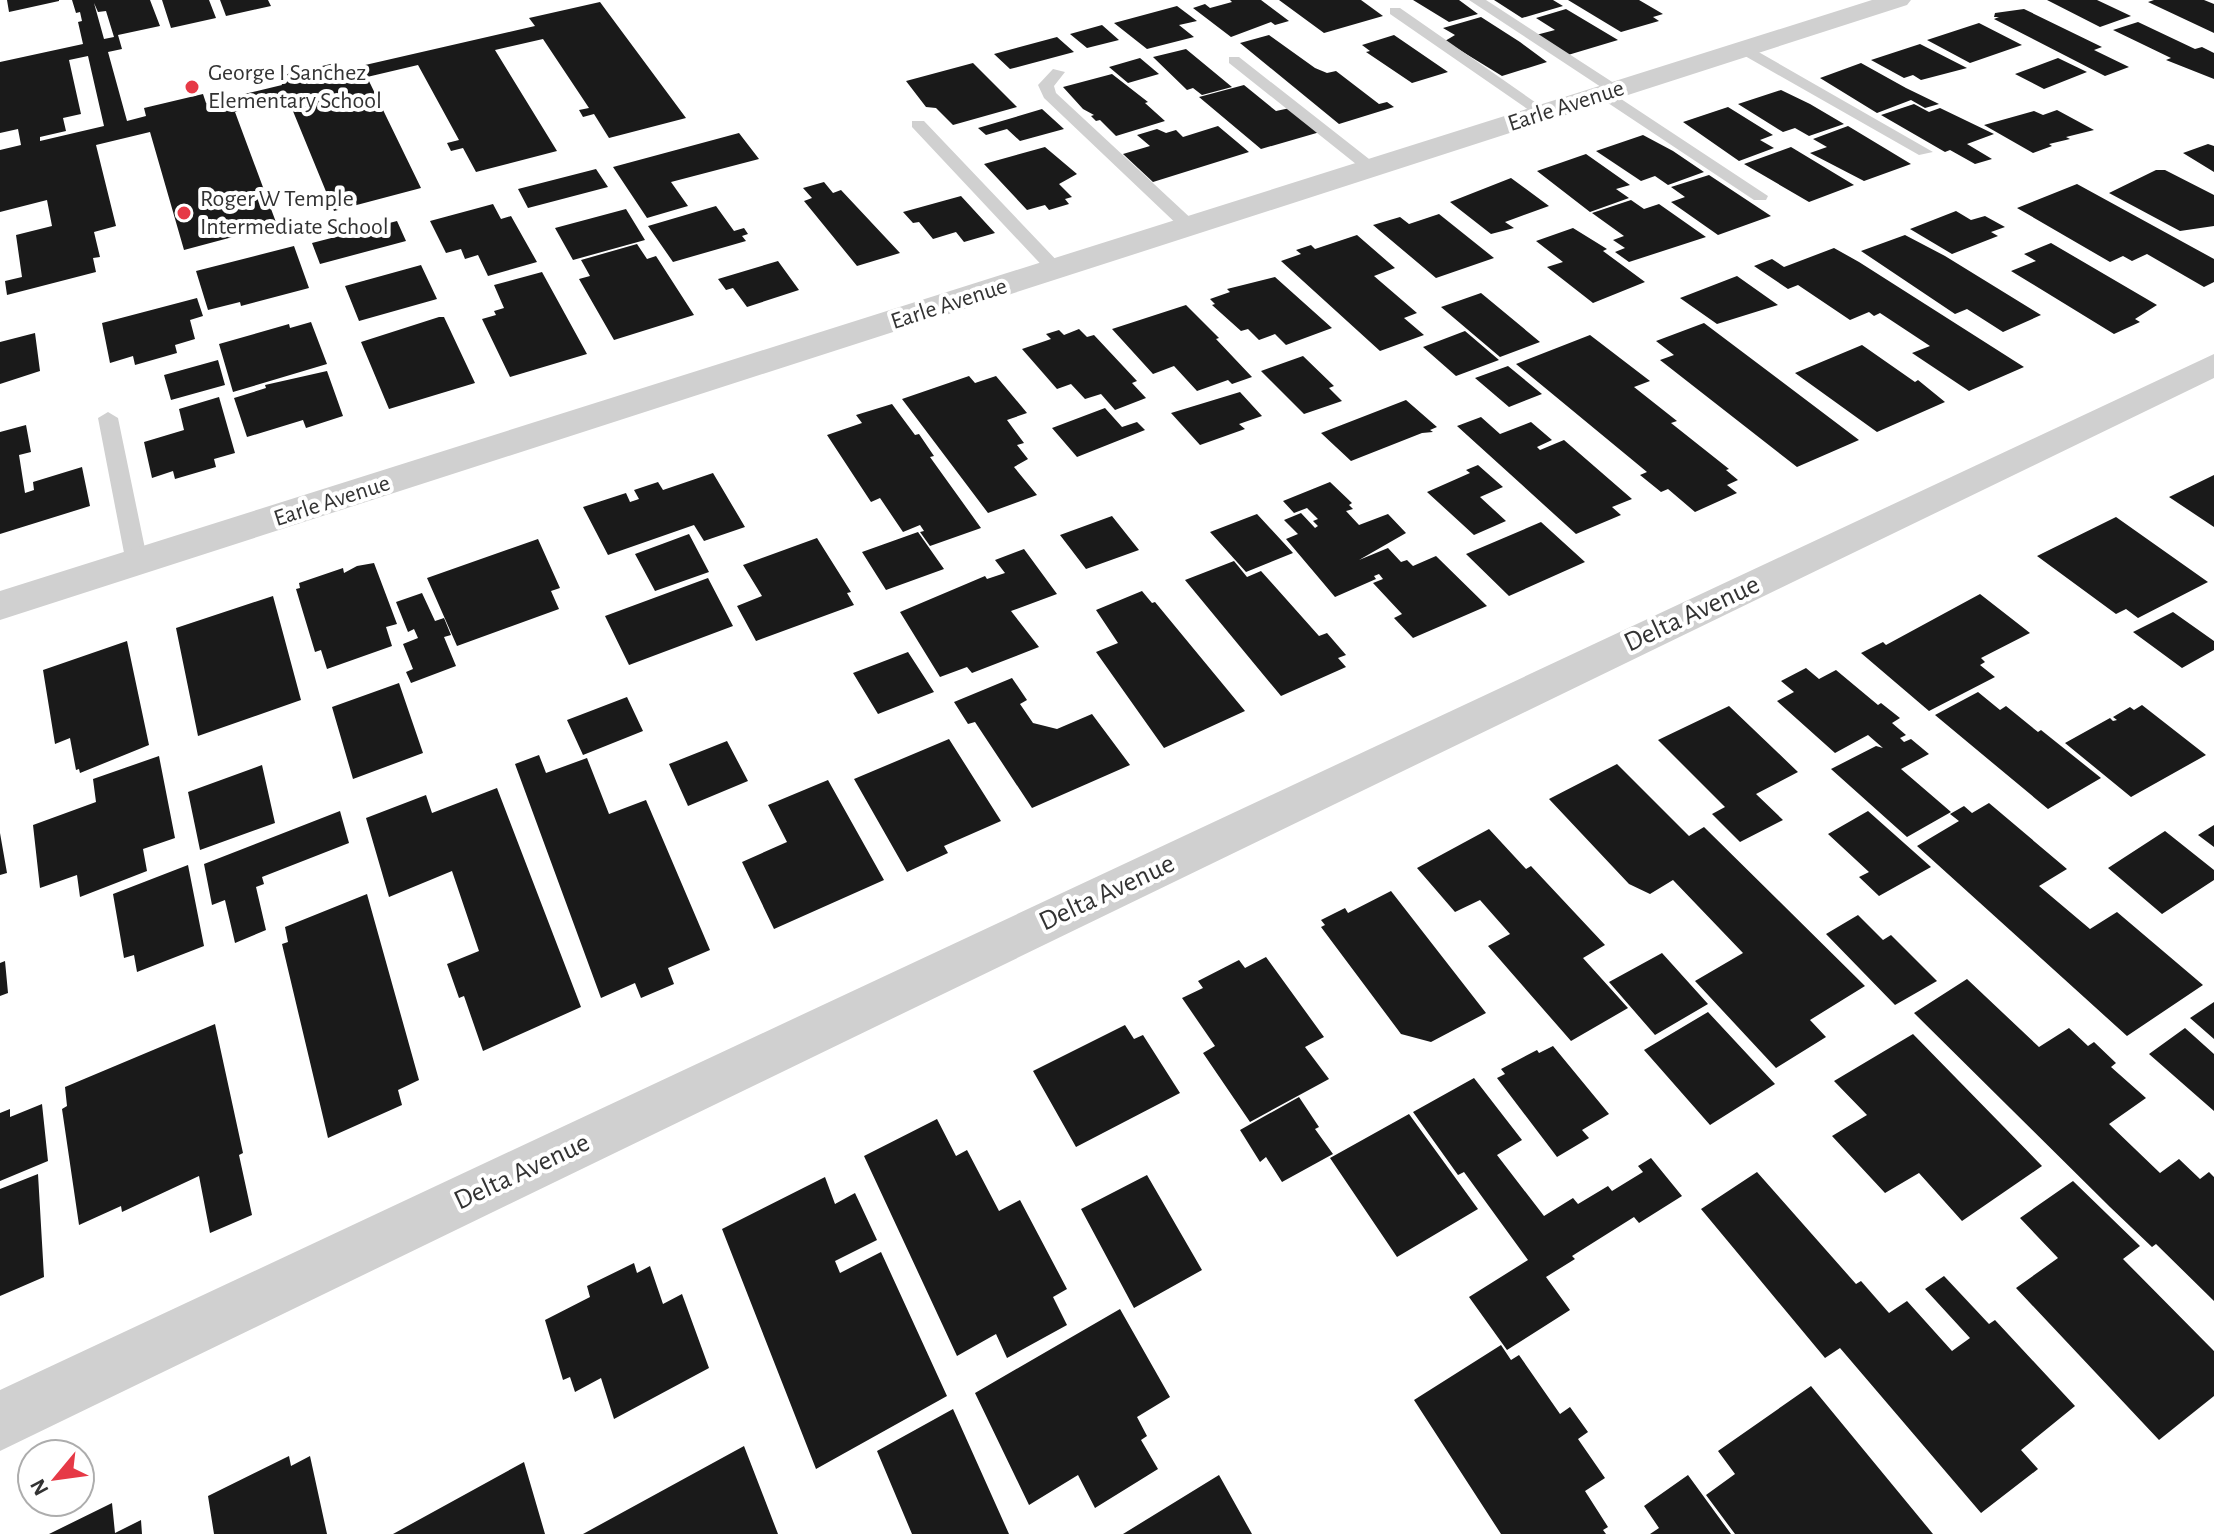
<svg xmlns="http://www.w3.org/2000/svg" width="2214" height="1534" viewBox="0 0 2214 1534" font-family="'Alegreya Sans',sans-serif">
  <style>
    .building { fill: #1a1a1a; fill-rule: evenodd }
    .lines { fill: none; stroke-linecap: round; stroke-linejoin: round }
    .lane { fill: #d0d0d0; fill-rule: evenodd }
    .street { fill: #d0d0d0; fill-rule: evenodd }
    .poi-dot { fill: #e63946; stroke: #fff; stroke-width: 3 }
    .labels { text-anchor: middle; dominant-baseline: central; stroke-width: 8; stroke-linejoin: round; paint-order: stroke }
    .far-poi-label { font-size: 24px; fill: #333; stroke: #fff; text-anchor: start }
    .far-street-label { font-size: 24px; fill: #333; stroke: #fff }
    .street-label { font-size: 28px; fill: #333; stroke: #fff }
  </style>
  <rect width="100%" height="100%" fill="#fff"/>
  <!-- building -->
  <path class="building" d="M7 0H59V1L9 12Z
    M72 0H150L160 26 118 35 122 49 108 52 127 121 146 116 144 108 203 94 206 103 282 85 279 76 335 63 339 71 535 26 529 18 600 2 686 118 609 138 594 114 583 117 579 110 589 108 543 39 495 50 557 151 476 172 463 148 451 151 447 143 459 140 418 65 367 77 421 188 334 211 288 99 235 112 277 225 184 250 150 132 96 145 116 226 94 232 100 257 93 258 96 272 7 295 5 281 22 277 16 235 52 226 47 200 0 212V150L21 145 18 129 0 133V62L83 44 78 22 82 21 80 12 76 13ZM94 3 98 12 106 11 114 37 104 39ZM88 56 104 126 40 141V137L66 131 63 118 81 114 69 60Z
    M162 0H209L216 18 171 28Z
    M220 0H268L271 6 226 16Z
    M1230 0H1261L1289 21 1275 25 1271 22 1231 37 1193 8 1205 4 1210 8 1232 2Z
    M1279 0H1361L1383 16 1324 33Z
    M1413 0H1459L1478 14 1449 22Z
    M1494 0H1553L1563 6 1522 18Z
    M1568 0H1639L1663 14 1653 17 1659 21 1621 32Z
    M2047 0H2097L2131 16 2100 27Z
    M2154 0H2204L2214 4V33L2148 2Z
    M1177 6 1197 21 1179 25 1194 37 1147 49 1114 23Z
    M1566 9 1618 40 1568 55 1536 35 1555 30 1536 18Z
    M2024 9 2102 47 2094 50 2129 67 2105 76 1994 19 1999 17H1994L1995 13Z
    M1481 17 1520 42 1547 62 1502 76 1445 41 1455 35 1443 28Z
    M2138 22 2195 49 2202 47 2214 53V79L2166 60 2171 58 2113 30Z
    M1979 23 2022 45 1970 63 1927 40Z
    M1102 25 1119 40 1087 48 1070 34Z
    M1269 35 1315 68 1327 73 1336 71 1379 104 1387 102 1394 107 1339 124 1240 43Z
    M1394 35 1448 72 1412 83 1366 52 1370 51 1362 45Z
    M1057 37 1074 52 1010 69 994 54Z
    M1920 44 1967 68 1921 80 1913 75 1904 78 1871 60Z
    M1186 49 1232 87 1202 95 1193 88 1187 90 1153 57Z
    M1140 58 1159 74 1128 83 1109 67Z
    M2058 58 2087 72 2044 89 2015 74Z
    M973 63 1017 107 953 125 936 108 926 107 906 81Z
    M1861 63 1906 88 1939 104 1925 108 1911 100 1877 113 1820 78Z
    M1112 74 1148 102 1145 103 1165 121 1116 136 1100 120 1096 121 1091 116 1094 115 1083 109 1063 87Z
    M1244 85 1276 111 1290 108 1320 132 1261 149 1199 97Z
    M1781 90 1810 104 1844 124 1809 136 1795 128 1783 132 1738 104Z
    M1914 104 1929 112 1940 108 1994 134 1967 144 1992 159 1975 164 1950 150 1945 152 1881 115Z
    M1728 107 1773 135 1760 140 1774 148 1739 161 1683 122Z
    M1042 109 1064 129 1020 141 1007 129 986 135 978 128Z
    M2057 110 2094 130 2066 137 2070 139 2049 144 2052 146 2033 153 1984 125 2034 111 2043 115Z
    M1218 126 1249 152 1153 182 1123 154 1150 146 1137 135 1157 129 1166 133 1176 130 1183 137Z
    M1848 126 1911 164 1864 181 1810 153 1827 147 1813 139Z
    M739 133 759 159 671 182 688 206 647 218 613 167Z
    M1643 135 1673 151 1704 172 1668 185 1655 176 1641 181 1596 151Z
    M2208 144 2214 146V172L2183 153Z
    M1045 147 1077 174 1059 184 1072 197 1065 199 1069 204 1049 210 1045 205 1027 210 984 164Z
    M1791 147 1854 185 1809 202 1744 164Z
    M1586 154 1630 185 1616 189 1629 198 1590 212 1537 171Z
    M596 169 608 187 528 208 518 189Z
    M2156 170H2165L2214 195V226L2180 231 2109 193Z
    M1709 175 1771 216 1718 235 1671 202 1685 197 1671 187Z
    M1511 178 1549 206 1505 222 1514 228 1491 234 1450 202Z
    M824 182 833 193 841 190 900 253 857 266 804 201 812 198 803 188Z
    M2077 184 2214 259V282L2204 287 2147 254 2132 261 2123 256 2110 262 2017 208Z
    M961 196 995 233 964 242 956 232 933 239 919 222 913 223 903 212Z
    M1631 200 1644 209 1659 204 1706 237 1629 262 1615 252 1625 248 1613 240 1624 236 1592 213Z
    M493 204 501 219 511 216 537 262 488 276 478 255 465 259 461 249 446 253 430 221Z
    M716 206 734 231 744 228 748 234 742 236 746 241 673 262 648 226Z
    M626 209 645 240 573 260 555 228Z
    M1956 211 1971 220 1985 216 2005 227 1991 232 1998 236 1952 254 1910 229Z
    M1439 214 1494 258 1436 278 1373 225 1400 217 1409 224Z
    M397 221 406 241 320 264 312 243Z
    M1573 228 1607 249 1603 251 1645 282 1593 303 1547 267 1563 262 1536 241Z
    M1357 235 1395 268 1374 276 1417 313 1404 318 1424 335 1380 351 1281 261 1301 254 1296 250 1311 245 1315 249Z
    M1905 235 1945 256 2041 315 2003 332 1967 309 1955 314 1861 251Z
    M2051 243 2157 305 2135 319 2140 322 2114 334 2011 271 2036 261 2024 254Z
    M637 244 647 259 656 256 694 315 614 340 579 279 590 276 581 260Z
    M294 246 309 288 241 306 240 302 208 310 196 271Z
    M1834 248 1859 262 2024 367 1969 391 1912 353 1930 346 1880 313 1874 316 1869 312 1850 320 1798 285 1788 289 1754 266 1772 259 1784 267Z
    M778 261 799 290 747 307 733 288 726 290 718 279Z
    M421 265 437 299 359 321 345 286Z
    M542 272 587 354 510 377 482 319 496 315 494 311 504 308 494 285Z
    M1737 276 1778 305 1717 324 1680 298Z
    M1275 277 1332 328 1286 345 1275 334 1259 340 1248 329 1241 331 1212 305 1215 304 1210 299 1230 292 1227 289Z
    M1481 293 1540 342 1500 357 1441 307Z
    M197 298 203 316 190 320 195 339 175 345 177 353 135 365 133 356 110 363 102 323Z
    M1186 305 1219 338 1216 339 1252 377 1232 384 1228 380 1197 391 1174 366 1153 374 1112 329Z
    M439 317H444L475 383 389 409 361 342Z
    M311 322 327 364 233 392 219 344 289 324 290 328Z
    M1704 323 1859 440 1797 467 1660 360 1674 355 1656 341Z
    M1079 329 1087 337 1094 335 1137 381 1132 383 1146 398 1115 410 1101 394 1085 399 1071 384 1057 389 1022 349 1051 339 1046 334 1059 330 1064 335Z
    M1465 331 1499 360 1456 376 1423 347Z
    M35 333 40 371 0 384V342Z
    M1590 335 1650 381 1634 387 1677 421 1671 423 1729 469 1726 470 1738 480 1727 485 1737 493 1695 512 1668 489 1661 492 1640 475 1647 472 1516 364Z
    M1862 345 1915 382 1918 380 1945 402 1877 432 1795 373Z
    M1303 356 1334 386 1329 388 1342 401 1304 414 1261 371Z
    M218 360 225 385 171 400 164 375Z
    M1508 366 1542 394 1509 407 1475 378Z
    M327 371 343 416 306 428 303 420 247 437 234 398 266 388 265 385Z
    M969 376 975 383 996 376 1027 413 1007 420 1024 443 1017 445 1028 459 1014 467 1037 495 988 513 902 399Z
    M1240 392 1262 416 1239 424 1245 429 1200 445 1171 413Z
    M219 397 235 453 214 459 216 467 175 479 173 471 152 478 144 442 184 430 179 409Z
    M1406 400 1437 427 1430 430 1433 432 1422 433 1351 461 1321 433Z
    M892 404 915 435 919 434 934 456 930 457 981 528 930 546 920 532 924 531 920 525 903 532 880 498 871 502 827 435 862 423 856 415Z
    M1105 408 1122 427 1137 422 1145 430 1077 457 1052 428Z
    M1481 417 1500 434 1531 422 1552 440 1537 447 1540 450 1564 440 1632 499 1612 507 1621 515 1576 534 1457 426Z
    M26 425 31 452 19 455 25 493 34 490 33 482 82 467 90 506 0 534V432Z
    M1478 465 1503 487 1480 497 1506 521 1474 535 1427 492 1470 473 1466 470Z
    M713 473 745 527 704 541 694 525 608 555 583 507 626 493 630 502 639 499 634 490 658 482 663 490Z
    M2214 475V527L2169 497Z
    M1330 482 1352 503 1349 505 1353 509 1346 511 1359 525 1388 514 1406 533 1359 560 1388 548 1401 562 1407 560 1413 566 1436 556 1487 606 1413 638 1394 618 1402 614 1373 583 1383 579 1379 574 1374 576 1376 579 1335 597 1286 539 1298 534 1284 520 1301 513 1315 528 1318 526 1313 521 1318 519 1307 508 1294 513 1283 501Z
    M1257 514 1293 553 1246 572 1210 532Z
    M1112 516 1139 550 1086 569 1060 535Z
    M2116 517 2208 582 2138 618 2126 609 2116 614 2037 556Z
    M1541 522 1585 562 1509 596 1466 554Z
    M918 532 944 569 886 590 862 552Z
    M689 534 709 572 655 591 635 554Z
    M817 538 851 592 847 593 854 605 756 641 737 606 762 596 743 565Z
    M538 539 560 588 551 591 559 609 457 646 427 578Z
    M1024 549 1057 594 1011 611 1039 647 972 673 967 667 940 677 900 612 985 576 987 579 1005 573 995 560Z
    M1234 561 1247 577 1261 571 1319 636 1327 633 1346 655 1338 658 1346 667 1281 696 1185 580Z
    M374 563 397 624 386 627 392 646 327 669 321 650 315 652 296 589 300 588 299 583 343 568 344 573 357 566Z
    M708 578 733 626 629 665 605 616Z
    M1142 591 1152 603 1155 602 1245 711 1164 748 1096 652 1118 643 1096 610Z
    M422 593 435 621 444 618 451 635 444 637 456 666 411 683 406 672 413 669 403 644 418 638 414 629 408 632 396 602Z
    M1980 594 2030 633 1981 658 1985 662 1980 665 1995 677 1929 711 1861 653 1883 642 1886 645Z
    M273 596 301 700 198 736 176 628Z
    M2173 612 2214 641V650L2182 668 2133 632Z
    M127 641 149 745 80 773 79 769 76 770 70 738 55 744 43 670Z
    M908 652 934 692 878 714 853 673Z
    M1806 668 1819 679 1836 670 1878 705 1881 703 1900 718 1892 723 1906 735 1900 738 1904 742 1911 739 1929 754 1901 769 1951 812 1907 837 1831 769 1876 746 1883 748 1868 735 1835 753 1777 701 1794 692 1781 681Z
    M1012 678 1027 700 1020 704 1033 723 1057 729 1092 714 1130 765 1032 808 975 722 968 724 954 702Z
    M399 683 423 753 353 779 332 707Z
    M1978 692 2000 710 2006 706 2038 732 2041 730 2101 778 2048 809 1935 715Z
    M627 697 643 731 583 755 567 720Z
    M2142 705 2206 755 2131 797 2065 743 2110 718 2113 721 2117 720 2113 717 2130 707 2134 710Z
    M1729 706 1798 772 1756 794 1783 820 1740 842 1712 814 1725 807 1658 740Z
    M949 739 1001 821 944 846 948 853 907 872 854 779Z
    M727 741 748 781 688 806 669 764Z
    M539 755 546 773 587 758 609 814 646 800 710 950 668 968 674 984 641 998 635 983 601 998 515 764Z
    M159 756 175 838 143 849 147 871 80 897 77 875 40 888 33 825 96 802 93 779Z
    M1617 764 1689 836 1704 827 1865 986 1810 1020 1826 1037 1776 1068 1695 981 1743 953 1673 880 1650 894 1629 884 1549 799Z
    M262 765 275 823 200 850 188 792Z
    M828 780 884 880 774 929 742 862 787 842 768 805Z
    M497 788 581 1007 483 1051 464 996 459 998 447 964 479 951 452 871 389 897 366 818 426 795 432 813Z
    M1989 803 2067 869 2039 886 2090 929 2117 912 2203 985 2127 1036 1917 846 1959 821 1950 814 1964 806 1972 813Z
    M340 811 349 843 262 877 264 884 256 887 266 930 235 943 225 900 212 905 204 864Z
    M1868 811 1931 867 1879 896 1859 877 1869 872 1828 834Z
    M2214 825V847L2198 835Z
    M1489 829 1526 869 1531 866 1605 945 1583 958 1628 1008 1571 1041 1488 946 1510 934 1480 900 1455 912 1417 868Z
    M2165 831 2214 870V880L2162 914 2108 868Z
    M0 833 7 873 0 875Z
    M188 865 204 946 137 972 134 955 124 958 113 894Z
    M1391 891 1486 1013 1431 1042 1401 1034 1321 927 1325 925 1321 920 1345 908 1348 913Z
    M367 894 419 1080 398 1090 402 1105 328 1138 282 944 288 942 285 927Z
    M1858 915 1883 940 1891 935 1937 981 1895 1005 1826 934Z
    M1662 953 1708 1004 1655 1035 1609 982Z
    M1266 957 1324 1037 1305 1047 1329 1079 1250 1122 1203 1053 1215 1046 1182 998 1203 988 1198 981 1239 960 1245 968Z
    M5 961 8 993 0 996V963Z
    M1967 979 2039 1047 2069 1028 2088 1046 2094 1042 2116 1063 2111 1067 2146 1098 2109 1124 2160 1173 2179 1159 2200 1179 2209 1172 2214 1177V1301L2156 1244 2152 1247 2110 1207 1914 1013Z
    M2214 1002V1039L2190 1018Z
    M1708 1012 1775 1084 1710 1125 1644 1050Z
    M215 1024 243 1153 239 1155 252 1215 210 1233 199 1176 122 1212 121 1206 79 1225 62 1109 67 1106 65 1087Z
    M1125 1025 1134 1039 1143 1035 1180 1093 1076 1147 1033 1071Z
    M2185 1028 2214 1054V1111L2149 1054Z
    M1913 1034 2042 1166 1962 1221 1919 1173 1885 1193 1832 1136 1867 1115 1834 1081Z
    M1553 1046 1609 1114 1582 1130 1589 1138 1557 1157 1497 1078 1505 1074 1501 1069 1537 1050 1539 1053Z
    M1474 1078 1522 1140 1497 1155 1544 1216 1573 1198 1578 1204 1608 1186 1612 1191 1643 1172 1638 1166 1651 1158 1682 1196 1639 1223 1634 1217 1572 1256 1575 1259 1546 1277 1570 1310 1507 1350 1469 1297 1528 1260 1464 1172 1458 1175 1413 1112Z
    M1299 1097 1319 1127 1315 1129 1333 1154 1282 1182 1266 1157 1260 1162 1240 1130Z
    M42 1104 48 1161 0 1181V1113L10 1109V1117Z
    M1409 1114 1478 1209 1397 1257 1330 1158Z
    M937 1119 956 1156 967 1150 999 1211 1020 1200 1067 1289 1053 1297 1067 1325 1007 1358 996 1334 957 1356 864 1156Z
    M1757 1172 1856 1284 1861 1281 1889 1313 1907 1301 1952 1351 1970 1338 1925 1289 1944 1276 1989 1324 1995 1320 2075 1406 2021 1450 2038 1469 1981 1513 1840 1348 1825 1358 1701 1209Z
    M38 1174 44 1277 0 1296V1189Z
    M1147 1175 1202 1270 1134 1308 1081 1209Z
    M825 1177 835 1204 855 1193 877 1240 835 1261 840 1273 881 1252 947 1396 816 1469 722 1229Z
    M2073 1181 2140 1246 2123 1259 2214 1351V1396L2159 1440 2016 1288 2058 1258 2020 1218Z
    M634 1263 637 1273 650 1266 663 1304 682 1294 709 1368 614 1419 601 1378 575 1392 570 1377 563 1380 545 1320 590 1297 587 1286Z
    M1120 1309 1170 1397 1137 1417 1147 1436 1141 1440 1158 1469 1095 1508 1078 1475 1029 1505 975 1393Z
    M1501 1345 1511 1360 1519 1355 1560 1414 1570 1407 1588 1432 1578 1439 1605 1478 1585 1491 1608 1527 1603 1530 1606 1534H1501L1414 1400Z
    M1811 1386 1933 1534H1735L1706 1495 1735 1474 1718 1451Z
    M953 1409 1009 1534H912L877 1451Z
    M744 1446 778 1534H583Z
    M289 1456 291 1466 310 1456 327 1534H214L208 1496Z
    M524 1462 545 1534H393Z
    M1219 1475 1252 1534H1123Z
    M1688 1475 1731 1534H1650L1659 1528 1644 1506Z
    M112 1503 115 1533 141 1520 142 1534H49Z"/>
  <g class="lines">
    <!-- lane -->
    <path class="lane" d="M1469 0H1486L1620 87 1623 90 1615 95 1768 196 1766 200H1754L1599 97 1596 94 1604 89Z
      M1390 8H1400L1552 114 1539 117 1390 14Z
      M1738 46H1748L1933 152 1919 155 1738 52Z
      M1229 57H1239L1378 166V172H1366L1229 63Z
      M1053 69 1065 72 1054 86 1056 93 1196 223V231H1184L1044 98 1038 85Z
      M912 121H924L1062 266V274H1050L912 127Z
      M108 412 118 418 148 563 137 570 126 563 98 418Z"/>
    <!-- street -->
    <path class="street" d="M1872 0H1911L1907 5 0 620V591Z
      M2214 354V378L0 1451V1390Z"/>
  </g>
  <!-- markers -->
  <g class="poi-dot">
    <circle cx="192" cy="87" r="8"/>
    <circle cx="184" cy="213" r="8"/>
  </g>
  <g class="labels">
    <!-- far-poi labels -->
    <g class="far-poi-label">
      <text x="208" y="73">George I Sanchez<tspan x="208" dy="28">Elementary School</tspan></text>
      <text x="200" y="199">Roger W Temple<tspan x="200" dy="28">Intermediate School</tspan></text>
    </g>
    <!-- far-street labels -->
    <g class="far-street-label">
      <text transform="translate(1566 106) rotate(-18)">Earle Avenue</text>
      <text transform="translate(949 304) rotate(-18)">Earle Avenue</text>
      <text transform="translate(332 501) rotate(-18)">Earle Avenue</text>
    </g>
    <!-- street labels -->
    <g class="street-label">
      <text transform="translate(1692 614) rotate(-25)">Delta Avenue</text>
      <text transform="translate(1107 893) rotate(-25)">Delta Avenue</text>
      <text transform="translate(522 1172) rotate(-25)">Delta Avenue</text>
    </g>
  </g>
  <!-- north arrow -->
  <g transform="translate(56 1478) rotate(241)"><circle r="38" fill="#ffffff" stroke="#adadad" stroke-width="2"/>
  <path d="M0-6L14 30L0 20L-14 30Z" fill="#e63946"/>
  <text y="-12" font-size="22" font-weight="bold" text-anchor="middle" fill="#333333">N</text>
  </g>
</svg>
